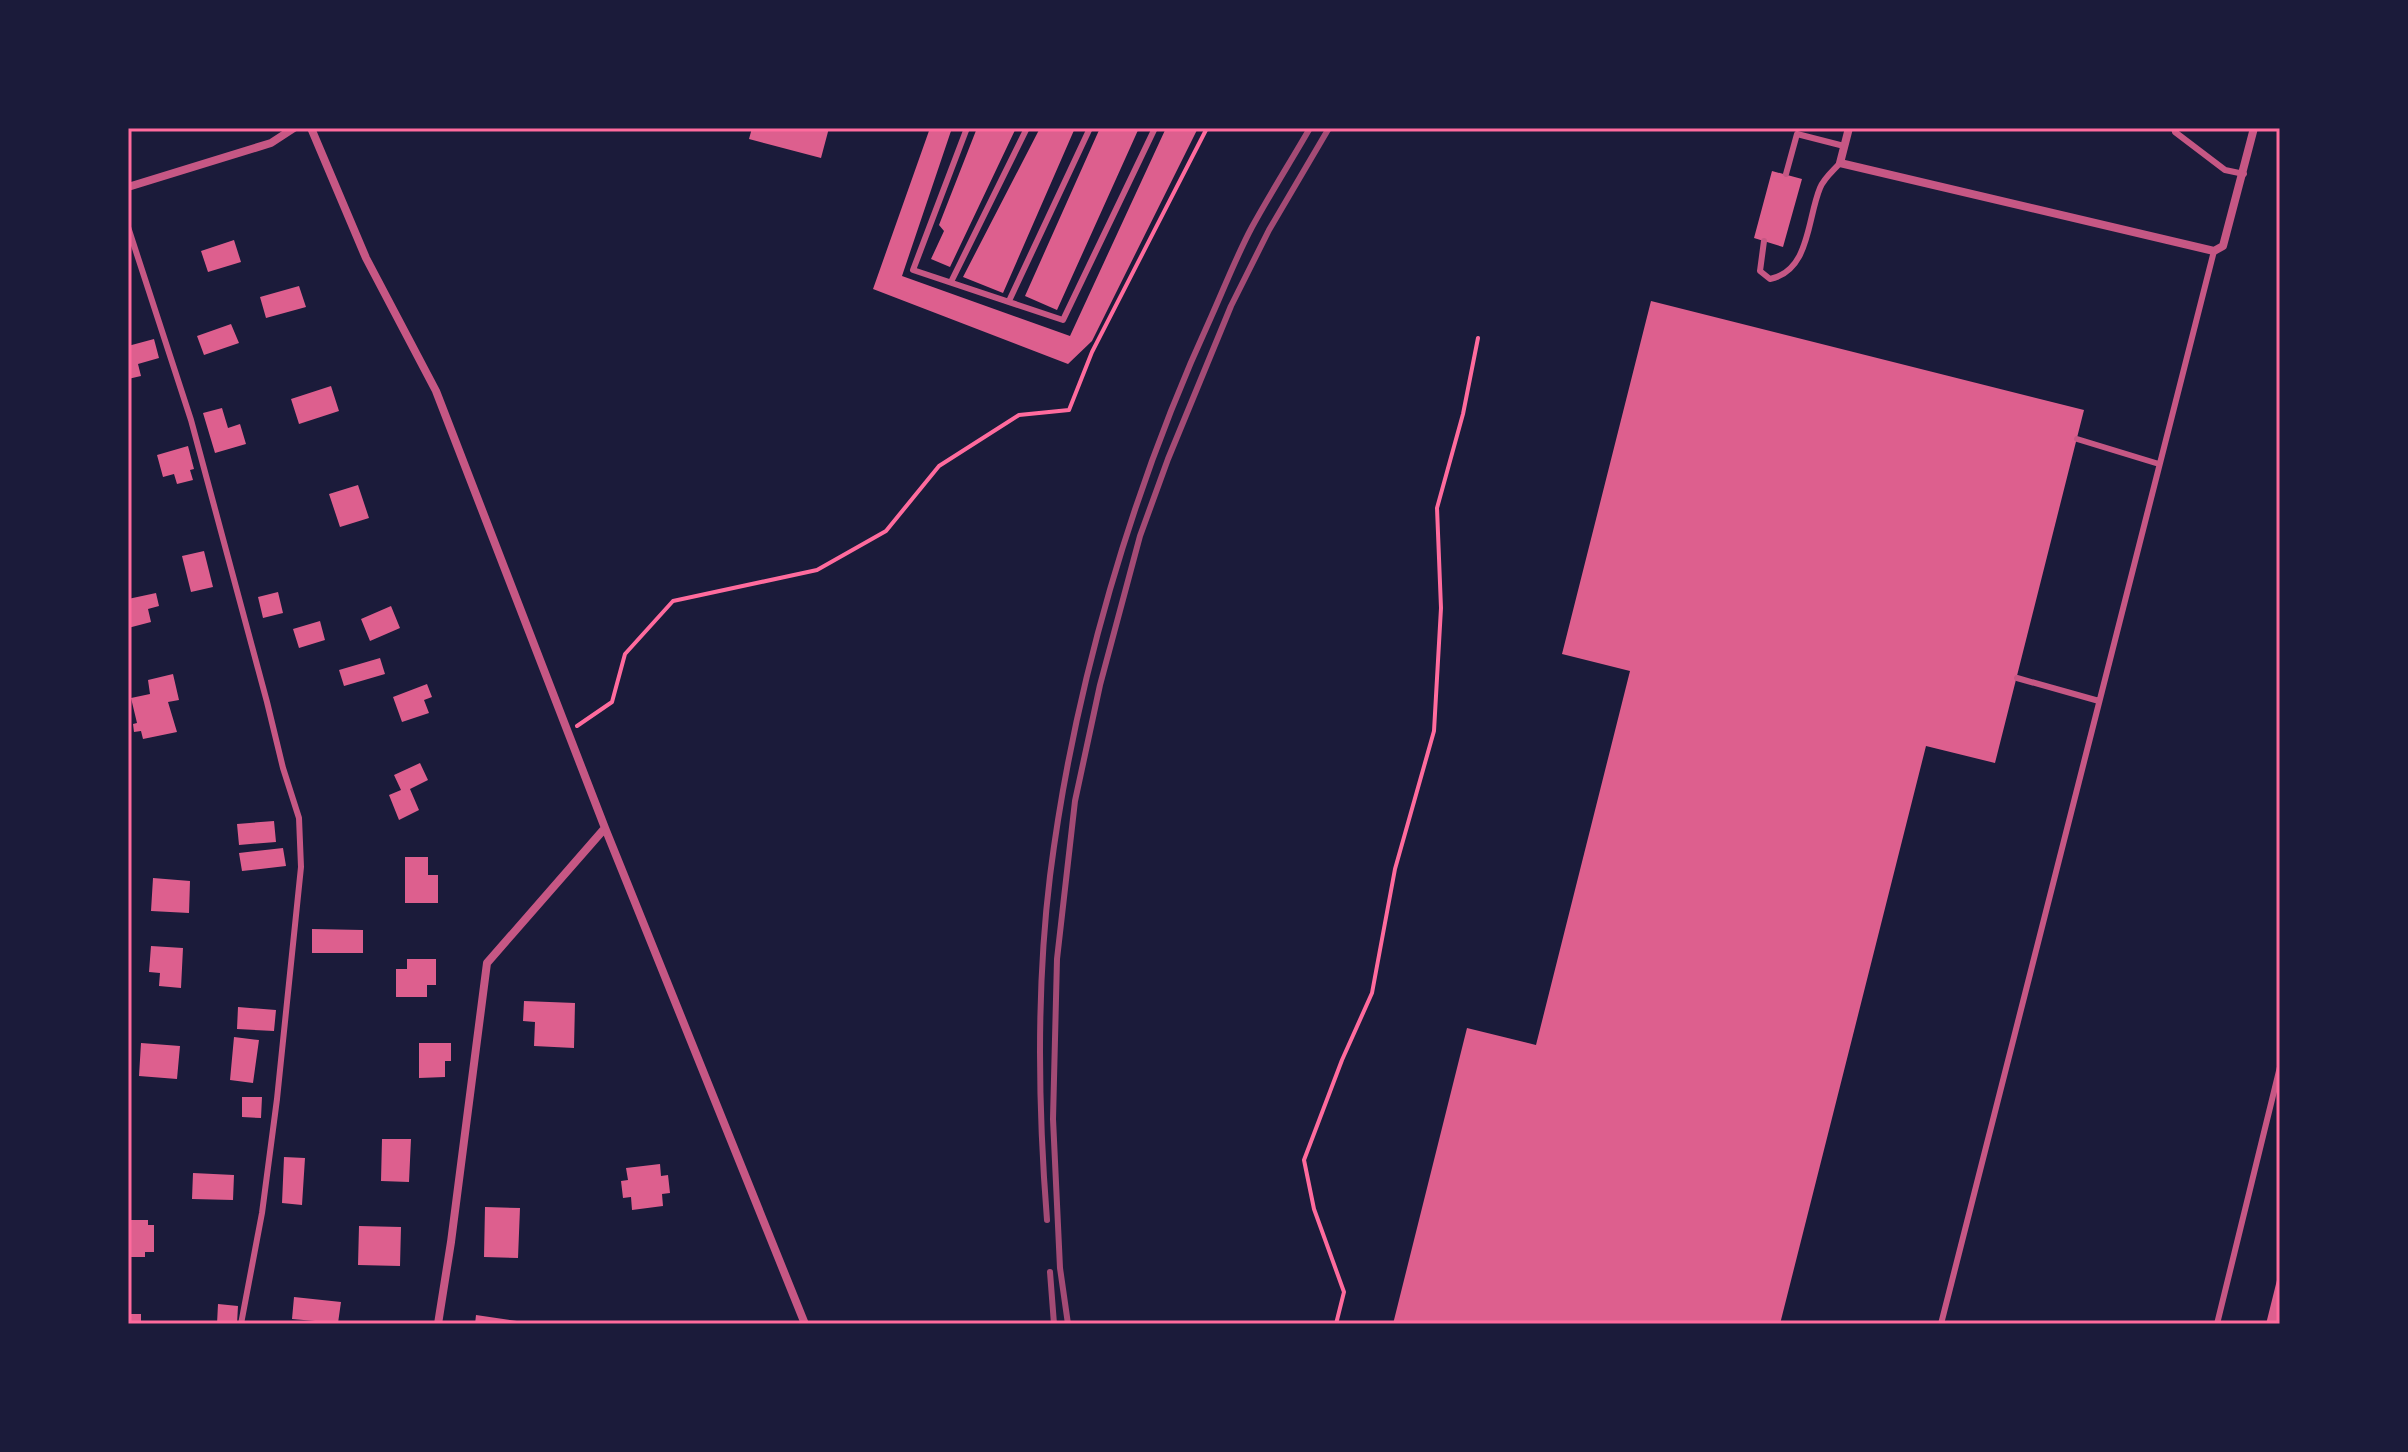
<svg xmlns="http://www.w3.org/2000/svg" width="2408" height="1452" viewBox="0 0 2408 1452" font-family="'Open Sans',sans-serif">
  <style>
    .building { fill: #dd5f8e }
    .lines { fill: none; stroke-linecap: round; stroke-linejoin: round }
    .path { stroke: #ff6b9d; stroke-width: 4 }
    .service { stroke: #c65784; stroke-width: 6 }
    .minor { stroke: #c65784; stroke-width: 8 }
    .rail { stroke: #a44b75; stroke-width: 6 }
    .neatline { fill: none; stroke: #ff6b9d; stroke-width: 3 }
  </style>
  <rect width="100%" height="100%" fill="#1b1b3a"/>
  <!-- building -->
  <path class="building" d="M752 128H829L821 158 749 139Z
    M930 128H952L902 276 1070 336 1166 128H1198L1092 341 1068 364 873 289Z
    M977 128H1016L950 267 931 259 944 231 939 225Z
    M1040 128H1075L1003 293 963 277Z
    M1100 128H1139L1057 310 1025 296Z
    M1772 171 1802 179 1783 247 1754 238Z
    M234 240 241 262 208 272 201 251Z
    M299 286 306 307 266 318 260 297Z
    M1651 301 2084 410 1995 763 1926 746 1780 1324H1393L1467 1028 1536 1045 1630 671 1562 654Z
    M231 324 239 343 204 355 197 336Z
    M154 339 159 358 138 364 141 376 128 379V346Z
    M331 386 339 411 299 424 291 399Z
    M222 408 228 428 240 424 246 444 215 453 203 413Z
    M188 446 194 469 190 470 193 480 177 484 174 474 163 477 157 455Z
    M358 485 369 518 340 527 329 494Z
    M204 551 213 587 191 592 182 556Z
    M278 592 283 613 263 618 258 597Z
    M156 593 159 606 148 609 151 622 128 628V599Z
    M391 606 400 628 370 641 361 619Z
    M320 621 325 640 299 648 293 629Z
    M380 658 385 674 344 686 339 670Z
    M173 674 179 700 168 702 177 732 143 739 141 731 134 732 133 724 137 723 131 698 150 694 148 680Z
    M427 684 432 697 424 700 429 713 402 722 393 697Z
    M420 763 428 780 410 789 419 810 399 820 389 795 401 790 394 775Z
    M274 821 276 842 239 845 237 824Z
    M283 848 286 866 242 871 239 853Z
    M405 857H428V875H438V903H405Z
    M153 878 190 881 189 913 151 911Z
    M312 929 363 930V953H312Z
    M151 946 183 948 181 988 159 986 160 973 149 972Z
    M407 959H436V985H427V997H396V969H407Z
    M524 1001 575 1003 574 1048 534 1046 535 1022 523 1021Z
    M238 1007 276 1010 274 1031 237 1029Z
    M234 1037 259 1040 253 1083 230 1080Z
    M141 1043 180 1046 177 1079 139 1076Z
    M419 1043H451V1061H445V1077L419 1078Z
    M242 1097H262L261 1118 242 1117Z
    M382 1139H411L409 1182 381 1181Z
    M284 1157 305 1158 302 1205 282 1203Z
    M660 1164 661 1176 668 1175 670 1193 662 1194 663 1206 632 1210 631 1197 623 1198 621 1181 628 1180 626 1168Z
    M193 1173 234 1175 233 1200 192 1199Z
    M485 1207 520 1208 518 1258 484 1257Z
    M128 1220H148V1225H154V1252H145V1257H128Z
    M359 1226 401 1227 400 1266 358 1265Z
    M2279 1272 2280 1324H2266Z
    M294 1297 341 1302 338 1323 292 1319Z
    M218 1304 238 1306 237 1324H217Z
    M128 1314H141V1324H128Z
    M476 1315 524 1322V1324H475Z"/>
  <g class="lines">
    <!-- path -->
    <path class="path" d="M577 726 612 702 625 654 673 601 817 570 886 531 939 466 1019 415 1069 410 1092 352 1207 128
      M1336 1324 1344 1292 1314 1209 1304 1160 1342 1060 1372 993 1395 869 1434 731 1441 608 1437 508 1463 414 1478 338"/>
    <!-- service -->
    <path class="service" d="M967 128 913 270 1063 320 1155 128
      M2174 128 2175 132 2225 170 2244 174
      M1786 174 1797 134 1844 146
      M128 227 191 420 267 702 283 768 299 818 301 867 277 1099 262 1213 241 1324
      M1764 241 1760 271 1770 279C1810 271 1807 219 1820 188 1824 178 1833 171 1840 163
      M951 282 1027 128
      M1009 301 1090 128
      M2077 439 2159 464
      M2017 678 2099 701
      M1941 1324 2214 251
      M2217 1324 2280 1067"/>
    <!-- minor -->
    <path class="minor" d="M311 128 366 258 436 391 605 828 487 963 451 1242 438 1324
      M1849 128 1840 163 2214 251 2223 246 2254 128
      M128 187 271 143 294 128
      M605 828 805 1324"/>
    <!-- rail -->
    <path class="rail" d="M1047 1220C1038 1106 1036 990 1050 876 1074 686 1132 489 1212 315 1225 286 1237 255 1252 227 1270 194 1291 161 1310 128
      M1050 1272 1054 1324
      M1068 1324 1060 1268 1053 1119 1057 959 1075 801 1100 685 1140 536 1168 459 1231 306 1269 230 1329 128"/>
  </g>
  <!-- border -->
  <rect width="2408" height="1452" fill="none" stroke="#1b1b3a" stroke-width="260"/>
  <rect x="130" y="130" width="2148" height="1192" class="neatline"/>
</svg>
